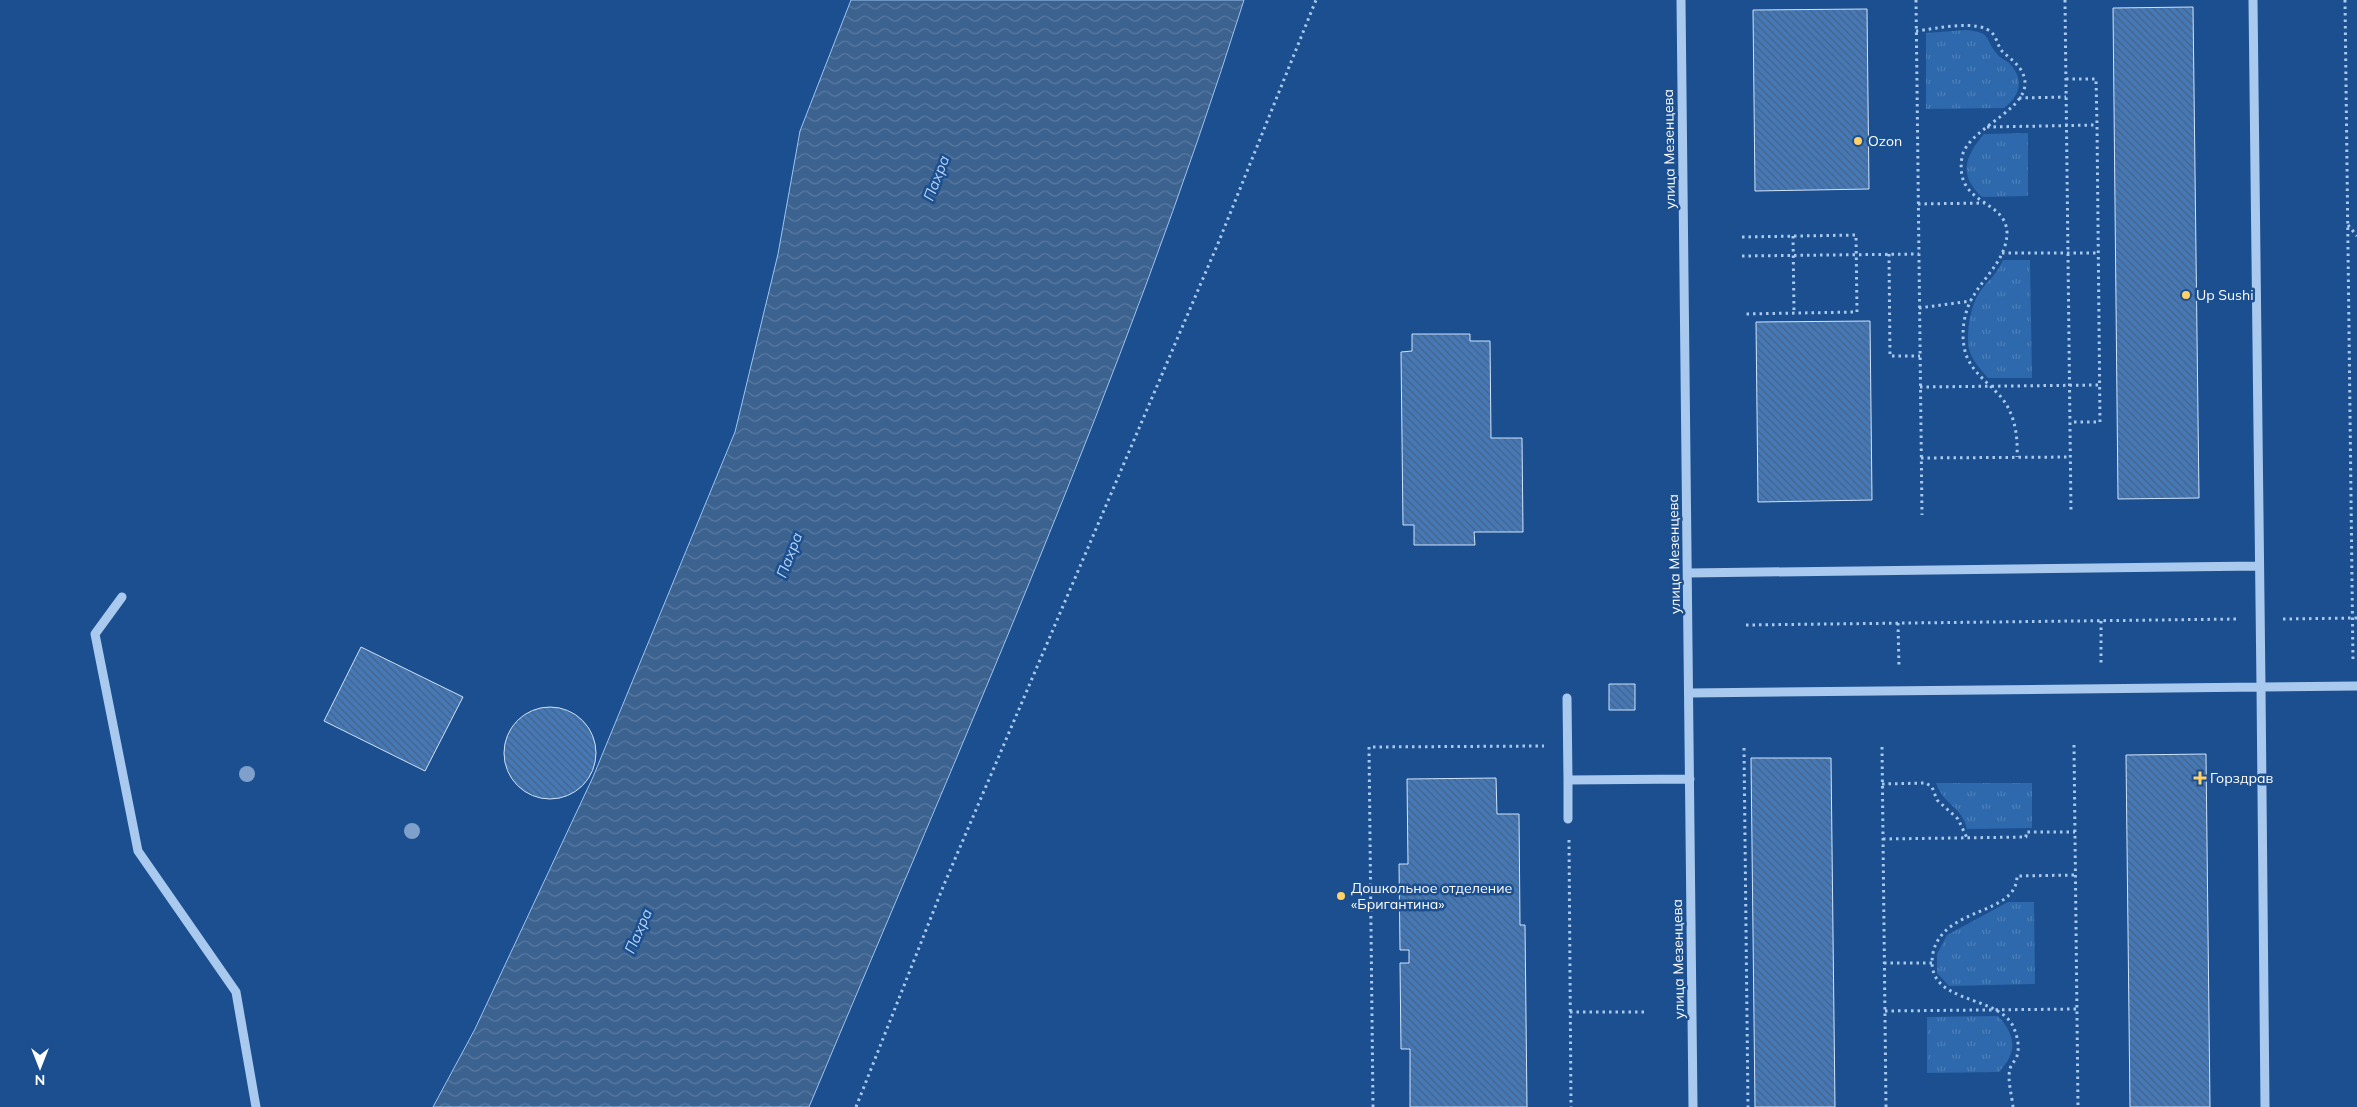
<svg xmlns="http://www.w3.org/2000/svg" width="2357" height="1107" viewBox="0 0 2357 1107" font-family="Mulish,sans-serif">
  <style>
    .park { fill: url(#park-tufts) }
    .water { fill: url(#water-waves); stroke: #9cc4f0 }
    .building { fill: url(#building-back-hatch); stroke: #cfe3fa }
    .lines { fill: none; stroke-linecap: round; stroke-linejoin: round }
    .path { stroke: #a9c9ee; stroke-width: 3; stroke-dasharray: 2.5 4; stroke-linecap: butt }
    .minor { stroke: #a9c9ee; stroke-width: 9 }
    .tree { fill: #7ea0ca }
    .poi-dot { fill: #ffd166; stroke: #1b4f8f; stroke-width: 2 }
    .labels { text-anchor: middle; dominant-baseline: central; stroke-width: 5; stroke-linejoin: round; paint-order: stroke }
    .poi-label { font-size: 14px; fill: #fff; stroke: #1b4f8f; text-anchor: start }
    .street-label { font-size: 14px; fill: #fff; stroke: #1b4f8f }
    .water-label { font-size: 15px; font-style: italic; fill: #b5d3f5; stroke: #1b4f8f }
  </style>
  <defs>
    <pattern id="park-tufts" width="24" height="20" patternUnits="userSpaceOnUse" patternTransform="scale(1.25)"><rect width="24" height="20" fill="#2e69ad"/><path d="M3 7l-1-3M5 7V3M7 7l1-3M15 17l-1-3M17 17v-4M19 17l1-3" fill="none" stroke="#4d80b9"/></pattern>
    <pattern id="water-waves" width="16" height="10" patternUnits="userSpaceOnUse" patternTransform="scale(1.25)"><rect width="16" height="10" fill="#3c6290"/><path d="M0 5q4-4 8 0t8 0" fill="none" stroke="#597aa1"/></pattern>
    <pattern id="building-back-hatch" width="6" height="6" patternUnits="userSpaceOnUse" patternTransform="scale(1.25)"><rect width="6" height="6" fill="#4478b7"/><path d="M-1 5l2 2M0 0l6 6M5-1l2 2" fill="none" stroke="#486282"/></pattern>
  </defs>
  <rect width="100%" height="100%" fill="#1b4f8f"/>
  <!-- park -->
  <path class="park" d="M1966 30C1993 33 1983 37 1997 54 2000 58 2006 60 2009 63 2025 79 2020 96 2004 108L1926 109V33Z
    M2028 133V196L1982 197C1958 175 1965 156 1984 134Z
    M2003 260H2030L2032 378H1988C1980 369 1972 360 1969 349 1966 334 1970 308 1978 295 1986 281 1995 278 2003 260Z
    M1936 783H2032V828L1967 829C1961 805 1945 807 1936 783Z
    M2008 902H2034L2035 984 1949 986 1937 973V954L1947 935Z
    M1998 1016C2016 1036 2018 1052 1999 1072L1927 1073V1017Z"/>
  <!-- water -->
  <path class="water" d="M851 0H1244C1125 378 962 742 809 1107H433L475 1029 593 777 735 432 778 254 800 131Z"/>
  <!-- building -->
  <path class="building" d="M2193 7 2199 498 2118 499 2113 8Z
    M1867 9 1869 189 1755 191 1753 10Z
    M1870 321 1872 500 1758 502 1756 322Z
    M1412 334H1470V341H1490L1491 438H1522L1523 532H1474L1475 545H1414V525H1403L1401 352 1412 351Z
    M361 647 463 697 425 771 324 721Z
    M1609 684H1635V710H1609Z
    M504 753a46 46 0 1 1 92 0a46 46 0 1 1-92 0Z
    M2206 754 2210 1107H2130L2126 755Z
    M1751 758H1831L1835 1107H1755Z
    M1496 778 1497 814H1519L1520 925H1525L1527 1107H1410V1049H1401L1400 963H1409V950H1400L1399 864H1408L1407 779Z"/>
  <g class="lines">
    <!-- path -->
    <path class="path" d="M1916 0 1922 515
      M2065 0 2071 513
      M2345 0 2353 663
      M1916 31C1935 29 1980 18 1993 34 1997 39 1998 46 2002 51 2008 57 2016 62 2021 70 2043 107 1968 125 1962 157 1954 206 2005 198 2007 232 2007 258 1986 275 1974 295 1965 308 1961 330 1964 346 1967 369 1987 381 2001 397 2015 414 2018 436 2017 457
      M2066 79H2096L2097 125 2100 422H2070
      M2019 98 2066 97
      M1987 127 2097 125
      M1918 204 1985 203
      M2348 225 2357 236
      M1793 236 1794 313
      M1742 237 1856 235 1857 312 1743 314
      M2002 253H2098
      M1889 254 1890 356H1920
      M1742 256 1919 254
      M1919 308 1971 301
      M1920 387 2099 385
      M1921 458 2070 457
      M2283 619 2357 618
      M2101 621V665
      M1898 623 1899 667
      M1746 625 2239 619
      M2074 745 2078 1107
      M1882 747 1886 1107
      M1744 748 1748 1107
      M1882 784 1926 783 1932 787 1937 800 1958 819 1967 838
      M1883 839 2026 837V832H2075
      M1569 840 1571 1107
      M1884 963H1933
      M1885 1011 2077 1009
      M1570 1012H1645
      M856 1107 943 887 1219 241 1316 0
      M1373 1107 1369 747 1544 746
      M2013 1107C2012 1096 2007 1079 2010 1069 2011 1064 2016 1060 2017 1056 2020 1046 2017 1035 2013 1026 1996 993 1923 1005 1933 953 1943 906 2017 916 2017 876L2076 875"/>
    <!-- minor -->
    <path class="minor" d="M1681 0 1693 1107
      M2253 0 2261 687 2357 686
      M1688 573 2259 566
      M122 597 95 634 138 851 236 992 256 1107
      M1689 693 2261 687 2265 1107
      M1567 698 1568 780
      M1568 819V780L1690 779"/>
  </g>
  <!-- trees -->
  <g class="tree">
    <circle cx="247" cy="774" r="8"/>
    <circle cx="412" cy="831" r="8"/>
  </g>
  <!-- markers -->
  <g class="poi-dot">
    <circle cx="1858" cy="141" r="5"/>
    <circle cx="2186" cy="295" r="5"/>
    <path d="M2197.5 770.5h5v5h5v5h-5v5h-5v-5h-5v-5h5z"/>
    <circle cx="1341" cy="896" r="5"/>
  </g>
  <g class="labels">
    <!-- poi labels -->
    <g class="poi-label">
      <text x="1868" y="141">Ozon</text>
      <text x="2196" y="295">Up Sushi</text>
      <text x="2210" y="778">Горздрав</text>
      <text x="1351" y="888">Дошкольное отделение<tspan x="1351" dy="16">«Бригантина»</tspan></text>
    </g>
    <!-- street labels -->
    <g class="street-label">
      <text transform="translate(1669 149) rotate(-91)">улица Мезенцева</text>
      <text transform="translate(1674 554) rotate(-91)">улица Мезенцева</text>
      <text transform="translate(1678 959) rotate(-91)">улица Мезенцева</text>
    </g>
    <!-- water labels -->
    <g class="water-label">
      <text transform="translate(936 178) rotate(-69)">Пахра</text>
      <text transform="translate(789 555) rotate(-69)">Пахра</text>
      <text transform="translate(638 931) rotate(-67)">Пахра</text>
    </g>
  </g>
  <!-- north arrow -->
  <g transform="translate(40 1067) rotate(180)" stroke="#1b4f8f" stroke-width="4" paint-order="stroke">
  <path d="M0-4L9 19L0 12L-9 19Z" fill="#ffffff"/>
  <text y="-8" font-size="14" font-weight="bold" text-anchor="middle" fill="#ffffff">N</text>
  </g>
</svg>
